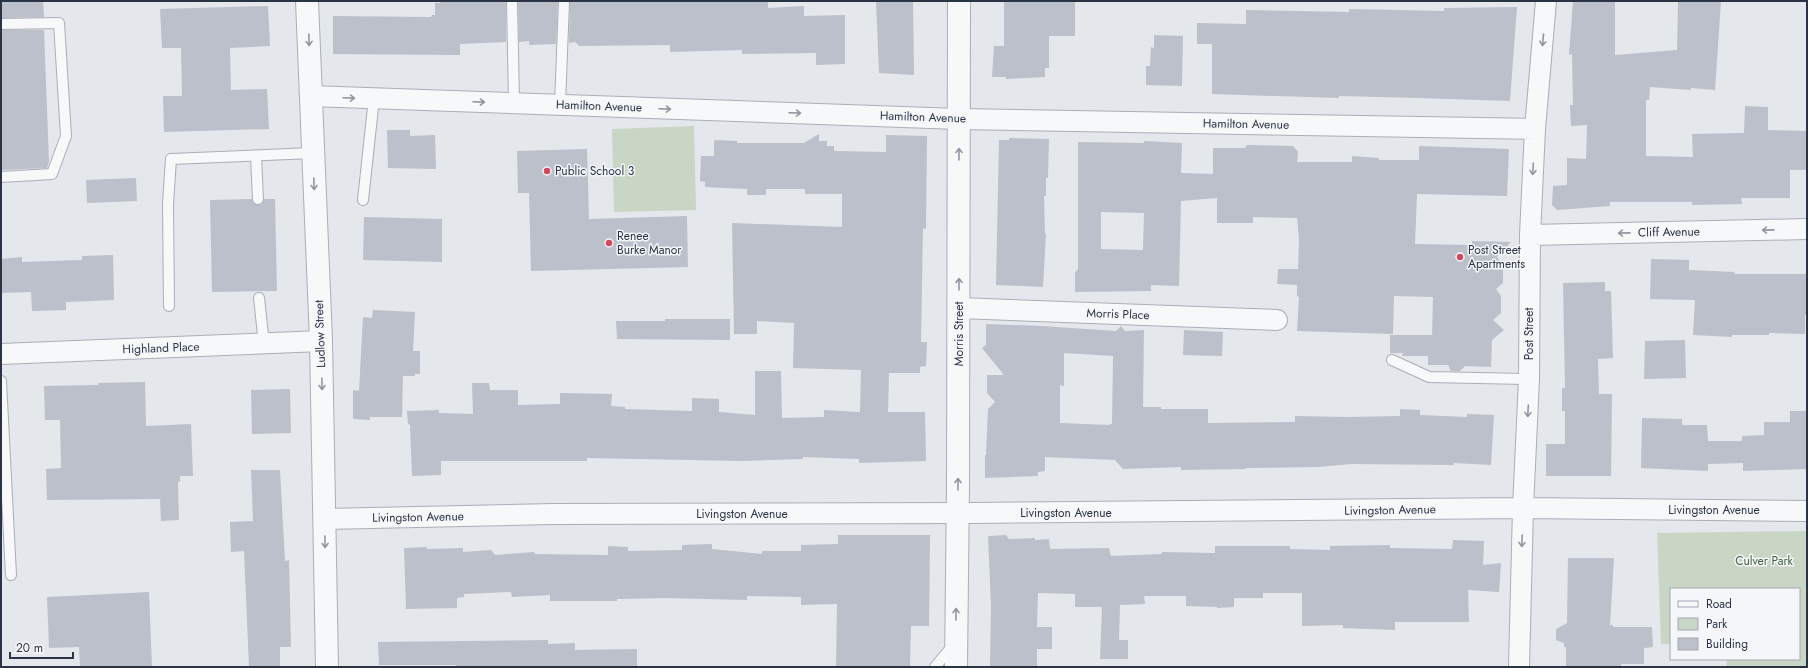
<svg xmlns="http://www.w3.org/2000/svg" width="1808" height="668" viewBox="0 0 1808 668" font-family="Jost,sans-serif">
  <style>
    .green { fill: #c9d6c5 }
    .building { fill: #bbc0ca; fill-rule: evenodd }
    .lines { fill: none; stroke-linecap: round; stroke-linejoin: round }
    .service-casing { stroke: #a9aeb7; stroke-width: 12 }
    .minor-casing { stroke: #a9aeb7; stroke-width: 22 }
    .tertiary-casing { stroke: #a9aeb7; stroke-width: 24 }
    .service { stroke: #f7f8fa; stroke-width: 10 }
    .minor { stroke: #f7f8fa; stroke-width: 20 }
    .tertiary { stroke: #f7f8fa; stroke-width: 22 }
    .oneway { stroke: #9196a0 }
    .poi-dot { fill: #d1495b; stroke: #f4f6f9; stroke-width: 1.5 }
    .labels { text-anchor: middle; dominant-baseline: central; stroke-width: 3; stroke-linejoin: round; paint-order: stroke }
    .street-label { font-size: 12px; fill: #2b3445; stroke: #f4f6f9 }
    .poi-label { font-size: 12px; fill: #2b3445; stroke: #f4f6f9; text-anchor: start }
    .park-label { font-size: 12px; fill: #3f6138; stroke: #f4f6f9 }
  </style>
  <rect width="100%" height="100%" fill="#e4e7ec"/>
  <!-- green -->
  <path class="green" d="M694 126 696 210 614 212 612 129Z
    M1807 531V667H1726L1727 659H1799V589H1671V644H1661L1657 533Z"/>
  <!-- building -->
  <path class="building" d="M1 1H43L44 17 1 18Z
    M440 1H506V42L460 44V55L333 54V16L431 17 432 15H435V3H440Z
    M518 1H558L556 44 529 45V41L519 42Z
    M570 1H768V8L804 6V16L845 15V64L816 65V53L742 54V50L670 52V45L579 46 575 42 569 43Z
    M876 1H913L914 75 879 73Z
    M1004 1H1075V36H1049V68H1045V77L1006 79V77H992L994 46H1004Z
    M1573 1H1615V55L1677 50 1678 1H1721L1715 90 1691 88V90L1650 87 1649 100H1646V156L1693 157 1692 134 1744 133 1745 106 1768 107V130L1807 131V170H1790V198H1741L1742 204 1692 205V202H1610V206L1557 210 1552 205 1553 186 1567 185V158L1586 159 1587 125 1571 126 1570 105H1573L1572 54 1569 55Z
    M268 6 270 46 230 48 231 90 267 89 269 129 164 132 163 96H182L181 48H162L160 9Z
    M1517 7 1510 101 1419 98 1339 96V98L1308 97 1212 94V44H1197V23L1246 24V10L1349 12V9L1444 11V8Z
    M1 30H44L49 162 47 168 1 170Z
    M1154 35 1183 36 1182 86 1146 85V66H1150L1151 47 1154 48Z
    M387 130H410V136L435 135 436 169 388 168Z
    M819 134V141H827V146H834V151L886 152V135L927 136 926 229 923 228 921 342H927L926 366 920 367V373H889L888 412H925L926 461 859 463V459L803 457V459L742 461 587 458V461H441V475L412 476 410 425 408 424 407 411 439 410V413L473 414 472 383H489L490 390H518V405L560 404V393L612 394 611 406 625 407V409L692 411V398L719 399V412L755 415V371H781L782 418 824 417V410L860 412 861 370 793 368 794 323 757 321V334H734L732 223 842 227V194H805V189H766V195H747V189L705 187V182L700 181 701 156H714V140L737 141V143H804Z
    M1009 138 1049 139 1048 178H1046V196H1044L1045 234H1046L1043 287 996 285 999 140H1009Z
    M1144 141 1182 143 1181 173 1213 174V148H1245L1247 145 1293 146 1298 152 1297 162H1352V156L1379 158V160H1419V146L1509 149 1507 196 1417 194 1415 244 1472 245V241L1511 242 1497 257 1503 264V283L1496 289 1501 296V313L1493 320 1504 330 1492 340 1491 367 1465 366 1460 371H1451L1448 365H1428V356H1402L1403 353H1390V335H1432L1433 297 1394 296 1393 334 1297 331 1299 297 1297 296V285L1277 284 1278 269H1298L1299 239 1297 218 1253 217V223H1217V198L1181 201 1179 286 1151 285V291L1075 292V273L1078 269V142L1144 143ZM1101 212 1144 213 1143 250 1101 249Z
    M587 149 589 219 687 216 688 267 531 271 529 193H518L517 151Z
    M136 178 137 201 87 203 86 180Z
    M252 199 253 203 258 205 262 204 264 199H275L277 291 212 292 210 200Z
    M364 217 442 219V262L363 260Z
    M113 255 114 300 66 302V310L32 311 31 292 1 293V259L22 257V262L82 260V256Z
    M1651 259 1689 260V270L1735 272 1734 274H1807V315H1805V334L1769 333V335H1732V337L1693 335 1695 300 1650 299Z
    M1605 282V291H1611L1613 358 1598 359 1599 394H1612L1611 476H1546V444H1565V411H1562V388H1565L1563 283Z
    M373 310 415 312 413 351H420V374H415V376H403L402 417H370V420L353 419V390L359 391 363 317 372 318Z
    M665 319H730V340L617 339 616 321H665Z
    M986 324 1042 326 1116 331 1121 326 1125 331 1144 330 1143 407H1161V409H1208V423L1295 422V416L1348 417 1400 416V409L1420 410V415L1467 417V414L1494 415 1491 465 1454 463V465L1351 464 1318 467 1246 468V469L1181 470V467L1123 469 1115 460 1045 457V471L1038 472V476L985 478V455H986L988 409 995 402 987 393V375H1004L982 348 986 345ZM1064 353 1113 356 1112 424H1110V425L1060 423V385L1064 386Z
    M1184 330 1223 332 1222 356 1183 355Z
    M1685 340 1686 378 1644 379 1645 341Z
    M145 382 146 426 191 424 193 476H180V482H178L179 520 161 521 160 499 47 500 46 469 61 468 60 420H45L44 386 98 385V383Z
    M290 389 291 433 252 434 251 390Z
    M1790 411H1807V469L1743 471V463L1708 464V471L1641 468 1642 418 1682 419V425H1707L1708 441H1742V436L1764 435V422H1790Z
    M251 470H280L285 561 289 560 291 647H280V667H249L244 551 231 552 230 522 253 521Z
    M838 535H930L929 626H911L910 667H836L837 604 801 605V597L747 596V600L665 598 622 599H617V601H550V595L512 597 511 592 464 594V597L457 598V608L406 609 404 548 427 547V549L463 548V552L491 550 495 555 534 552 535 554 608 555V546L628 547V551L682 550V545L712 544V549L762 554V551H801V545L838 544Z
    M1006 535 1009 539 1035 538V540L1049 539 1050 549 1109 548 1111 556 1162 554V552L1215 553V546H1290V549L1330 550V546L1390 545V548L1452 549 1453 540 1484 541 1483 565 1501 563 1499 592 1468 590 1469 622H1395V630L1343 628V625L1302 626V593H1263V598H1234V607L1217 608V607L1186 606V596H1144L1145 604 1120 605 1119 640H1128V659H1100L1102 607H1075V594L1038 593 1037 627H1052V649H1037V667H990L991 606 988 536Z
    M1568 558H1614L1610 625H1613V627H1652L1653 647 1644 648V664H1621V667H1566V647H1564V643L1556 640V629L1567 623Z
    M149 592 152 667H80L79 647 49 648 47 597Z
    M548 640V644L575 643V650L637 649V667H455L456 665H379L378 642Z"/>
  <g class="lines">
    <defs>
      <path id="service" d="M512 1 514 103
        M1 24 59 23 66 136 52 174 1 177
        M560 105 564 1
        M256 156 258 199
        M363 200 374 98
        M259 298 264 344
        M169 306 168 204 171 159 313 153
        M1392 360 1429 377 1529 379
        M1 381 11 575
        M935 667 954 644"/>
      <path id="minor" d="M310 96 959 119 1535 129
        M1530 235 1807 229
        M959 308 1277 320
        M1 354 321 341
        M325 519 553 514 971 513 1523 508 1807 511
        M1519 667 1523 508 1529 379 1530 235 1535 129 1546 1"/>
      <path id="tertiary" d="M307 1 321 341 327 667
        M956 667 958 486 959 1"/>
    </defs>
    <!-- service casing -->
    <use href="#service" class="service-casing"/>
    <!-- minor casing -->
    <use href="#minor" class="minor-casing"/>
    <!-- tertiary casing -->
    <use href="#tertiary" class="tertiary-casing"/>
    <!-- service -->
    <use href="#service" class="service"/>
    <!-- minor -->
    <use href="#minor" class="minor"/>
    <!-- tertiary -->
    <use href="#tertiary" class="tertiary"/>
  </g>
  <!-- one-way arrows -->
  <defs><path id="oneway-shaft" d="M-6 0H5M1.5-3L5.5 0L1.5 3" fill="none" stroke-width="1.6" stroke-linecap="round" stroke-linejoin="round"/></defs>
  <g class="oneway">
    <use href="#oneway-shaft" transform="translate(309 40) rotate(88)"/>
    <use href="#oneway-shaft" transform="translate(1543 40) rotate(95)"/>
    <use href="#oneway-shaft" transform="translate(349 98) rotate(2)"/>
    <use href="#oneway-shaft" transform="translate(479 102) rotate(2)"/>
    <use href="#oneway-shaft" transform="translate(665 109) rotate(2)"/>
    <use href="#oneway-shaft" transform="translate(795 113) rotate(2)"/>
    <use href="#oneway-shaft" transform="translate(959 154) rotate(-90)"/>
    <use href="#oneway-shaft" transform="translate(1533 169) rotate(93)"/>
    <use href="#oneway-shaft" transform="translate(314 184) rotate(88)"/>
    <use href="#oneway-shaft" transform="translate(1768 230) rotate(179)"/>
    <use href="#oneway-shaft" transform="translate(1624 233) rotate(179)"/>
    <use href="#oneway-shaft" transform="translate(959 284) rotate(-90)"/>
    <use href="#oneway-shaft" transform="translate(322 384) rotate(89)"/>
    <use href="#oneway-shaft" transform="translate(1528 411) rotate(93)"/>
    <use href="#oneway-shaft" transform="translate(958 484) rotate(-90)"/>
    <use href="#oneway-shaft" transform="translate(1522 541) rotate(92)"/>
    <use href="#oneway-shaft" transform="translate(325 542) rotate(89)"/>
    <use href="#oneway-shaft" transform="translate(956 614) rotate(-89)"/>
  </g>
  <!-- markers -->
  <g class="poi-dot">
    <circle cx="547" cy="171" r="4"/>
    <circle cx="609" cy="243" r="4"/>
    <circle cx="1460" cy="257" r="4"/>
  </g>
  <g class="labels">
    <!-- street labels -->
    <g class="street-label">
      <text transform="translate(599 106) rotate(2)">Hamilton Avenue</text>
      <text transform="translate(923 117) rotate(2)">Hamilton Avenue</text>
      <text transform="translate(1246 124) rotate(1)">Hamilton Avenue</text>
      <text transform="translate(1669 232) rotate(-1)">Cliff Avenue</text>
      <text transform="translate(1118 314) rotate(2)">Morris Place</text>
      <text transform="translate(320 334) rotate(-92)">Ludlow Street</text>
      <text transform="translate(959 334) rotate(-90)">Morris Street</text>
      <text transform="translate(1529 334) rotate(-90)">Post Street</text>
      <text transform="translate(161 348) rotate(-2)">Highland Place</text>
      <text transform="translate(1390 510) rotate(-1)">Livingston Avenue</text>
      <text x="1714" y="510">Livingston Avenue</text>
      <text x="1066" y="513">Livingston Avenue</text>
      <text x="742" y="514">Livingston Avenue</text>
      <text transform="translate(418 517) rotate(-1)">Livingston Avenue</text>
    </g>
    <!-- poi labels -->
    <g class="poi-label">
      <text x="555" y="171">Public School 3</text>
      <text x="617" y="236">Renee<tspan x="617" dy="14">Burke Manor</tspan></text>
      <text x="1468" y="250">Post Street<tspan x="1468" dy="14">Apartments</tspan></text>
    </g>
    <!-- park labels -->
    <g class="park-label">
      <text x="1764" y="561">Culver Park</text>
    </g>
  </g>
  <!-- border -->
  <rect width="1808" height="668" fill="none" stroke="#2b3445" stroke-width="4"/>
  <!-- legend -->
  <rect x="1670" y="588" width="130" height="72" fill="#f4f6f9" stroke="#a4a8b1"/>
  <rect x="1678" y="601" width="20" height="6" fill="#f7f8fa" stroke="#a4a8b1"/>
  <text x="1706" y="608" font-size="12" fill="#2b3445">Road</text>
  <rect x="1678" y="618" width="20" height="12" fill="#c9d6c5" stroke="#a4a8b1"/>
  <text x="1706" y="628" font-size="12" fill="#2b3445">Park</text>
  <rect x="1678" y="638" width="20" height="12" fill="#bbc0ca" stroke="#a4a8b1"/>
  <text x="1706" y="648" font-size="12" fill="#2b3445">Building</text>
  <!-- scale -->
  <path d="M10 652v6h63v-6" fill="none" stroke="#2b3445" stroke-width="2"/>
  <text x="16" y="652" font-size="12" fill="#2b3445" stroke="#f4f6f9" stroke-width="3" paint-order="stroke">20 m</text>
</svg>
